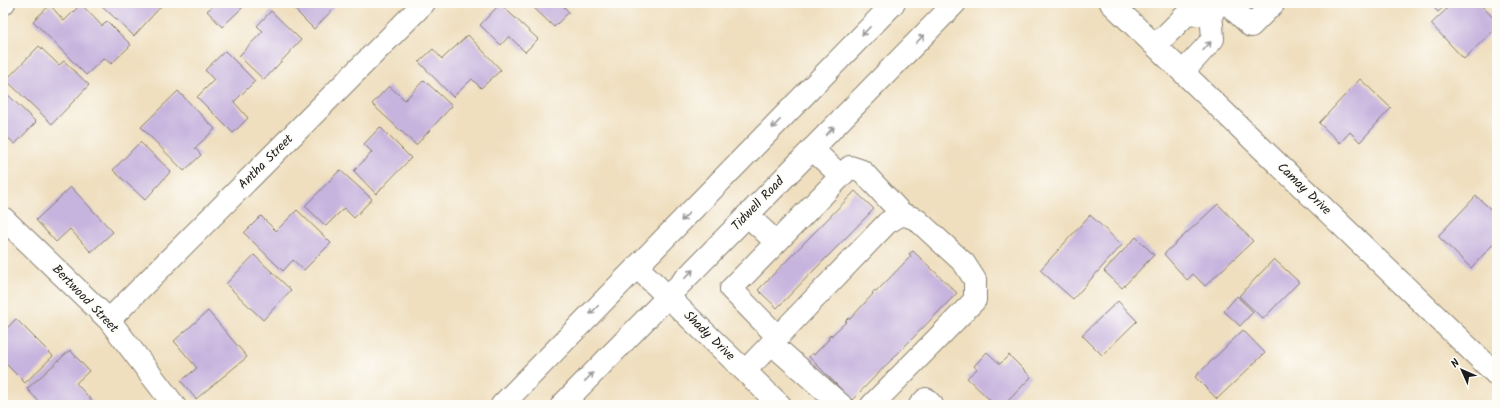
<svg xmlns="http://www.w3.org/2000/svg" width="1500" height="408" viewBox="0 0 1500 408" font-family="Kalam,sans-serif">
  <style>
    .building { fill: #c7b4de }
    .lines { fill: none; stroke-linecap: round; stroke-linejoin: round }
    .minor-casing { stroke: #867e6e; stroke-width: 24 }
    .major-casing { stroke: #867e6e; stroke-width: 24 }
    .minor { stroke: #fff; stroke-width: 22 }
    .major { stroke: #fff; stroke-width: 22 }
    .oneway { stroke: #999 }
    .labels { text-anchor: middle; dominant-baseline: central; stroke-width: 3.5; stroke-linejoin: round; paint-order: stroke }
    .street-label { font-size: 13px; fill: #1c1c1c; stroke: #fdfcf7 }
  </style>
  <rect width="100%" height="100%" fill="#fdfcf7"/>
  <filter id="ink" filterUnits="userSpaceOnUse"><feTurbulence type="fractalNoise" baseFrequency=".025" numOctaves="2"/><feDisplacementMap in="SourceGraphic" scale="8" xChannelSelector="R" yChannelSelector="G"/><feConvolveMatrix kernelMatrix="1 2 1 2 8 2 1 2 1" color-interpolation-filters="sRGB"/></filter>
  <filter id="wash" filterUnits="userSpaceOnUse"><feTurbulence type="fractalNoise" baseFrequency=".012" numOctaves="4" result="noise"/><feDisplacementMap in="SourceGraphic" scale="16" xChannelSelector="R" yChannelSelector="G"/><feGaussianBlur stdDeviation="0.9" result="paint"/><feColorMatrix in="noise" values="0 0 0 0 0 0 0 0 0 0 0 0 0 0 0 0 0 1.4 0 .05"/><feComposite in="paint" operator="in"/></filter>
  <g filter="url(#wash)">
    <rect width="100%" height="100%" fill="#efdfbf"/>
    <g id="blocks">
      <!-- building -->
      <path class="building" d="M99 3H164L134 36Z
        M216 3H240L243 7 222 27 207 11Z
        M298 3H339L314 29 293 8Z
        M529 3H564L562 5 569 12 554 27Z
        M1430 3H1448L1438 12Z
        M1453 3H1479L1497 22V27L1464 59 1431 24Z
        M81 4 102 26 107 21 131 45 111 64 104 58 86 75 33 21 50 5 64 21Z
        M500 4 538 39 525 52 509 36 501 45 480 25Z
        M271 11 301 40 264 80 239 56 263 31 257 26Z
        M468 35 501 70 481 88 472 79 453 97 419 62 433 49 442 59Z
        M39 46 59 65 64 61 89 85 52 124 6 80Z
        M225 51 255 81 234 102 248 118 233 133 197 97 214 80 205 70Z
        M1360 79 1391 108 1360 142 1350 132 1340 143 1319 123Z
        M424 80 452 106 416 145 372 104 389 86 405 100Z
        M3 90 36 122 15 144 7 137 3 141Z
        M178 91 215 129 195 148 201 155 184 171 141 127Z
        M380 127 411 158 376 194 354 171 372 152 364 144Z
        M140 142 171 171 145 200 113 170Z
        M340 170 372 199 354 218 344 208 326 226 305 206Z
        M71 187 113 232 91 252 70 229 56 242 36 220Z
        M855 191 874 209 777 308 758 290Z
        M1476 196 1497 215V240L1471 268 1438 236Z
        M1218 204 1253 241 1205 286 1193 274 1187 280 1164 254Z
        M297 210 331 243 304 270 293 260 283 271 244 233 261 216 276 231Z
        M1090 215 1122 245 1073 299 1040 270Z
        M1136 237 1154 255 1122 288 1104 271Z
        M913 251 957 293 852 400 809 357 812 353 814 355 829 339 828 338 831 334V336L847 321H845L848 318 850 319 873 294 872 293 875 290 876 292 911 256 909 254Z
        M254 255 291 290 263 320 226 284Z
        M1274 259 1299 282 1263 319 1239 296Z
        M1237 296 1253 312 1240 326 1224 311Z
        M1118 301 1137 321 1102 355 1082 335Z
        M208 311 247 357 196 399 181 381 197 368 174 341Z
        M16 319 53 356 25 383 3 361V332Z
        M1243 330 1265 353 1217 399 1195 377Z
        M70 350 89 371 76 383 96 405H42L27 389Z
        M987 352 1000 364 1009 355 1031 377 1004 405H995L967 378 977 369 974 366Z"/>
    </g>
  </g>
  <g filter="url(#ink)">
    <use href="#blocks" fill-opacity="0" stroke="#867e6e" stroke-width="1"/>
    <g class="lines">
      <defs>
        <path id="minor" d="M1111 3 1497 375
          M1227 3 1251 26 1274 3
          M3 4 4 3
          M1156 45 1186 15 1211 13 1221 3
          M1183 72 1213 39 1211 13
          M812 149 841 176
          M747 215 776 242
          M3 218 109 320 174 405
          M637 267 780 405
          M109 320 424 3
          M778 337 731 289 850 167 862 171 902 214
          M772 344 841 405
          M745 371 887 223 902 214 916 219 964 263 975 280V300L872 405
          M920 405 926 399 932 405"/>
        <path id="major" d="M502 405 894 3
          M562 405 955 3"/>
      </defs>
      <!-- minor casing -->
      <use href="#minor" class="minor-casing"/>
      <!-- major casing -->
      <use href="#major" class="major-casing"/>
      <!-- minor -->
      <use href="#minor" class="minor"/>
      <!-- major -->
      <use href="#major" class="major"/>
    </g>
    <!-- one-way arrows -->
    <defs><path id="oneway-shaft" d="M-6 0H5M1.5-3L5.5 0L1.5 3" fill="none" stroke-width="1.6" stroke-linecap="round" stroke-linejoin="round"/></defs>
    <g class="oneway">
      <use href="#oneway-shaft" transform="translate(866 31) rotate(134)"/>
      <use href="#oneway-shaft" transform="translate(920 39) rotate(-46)"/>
      <use href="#oneway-shaft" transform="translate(1207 46) rotate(-48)"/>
      <use href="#oneway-shaft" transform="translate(776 124) rotate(134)"/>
      <use href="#oneway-shaft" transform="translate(830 131) rotate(-46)"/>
      <use href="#oneway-shaft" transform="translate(685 217) rotate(134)"/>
      <use href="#oneway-shaft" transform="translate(689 274) rotate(-46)"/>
      <use href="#oneway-shaft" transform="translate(594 310) rotate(134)"/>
      <use href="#oneway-shaft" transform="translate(589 377) rotate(-46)"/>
    </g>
  </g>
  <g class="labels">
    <!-- street labels -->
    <g class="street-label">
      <text transform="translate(266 162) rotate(-45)">Antha Street</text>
      <text transform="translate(1304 189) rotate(44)">Camay Drive</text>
      <text transform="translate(758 204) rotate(-46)">Tidwell Road</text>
      <text transform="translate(85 299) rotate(46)">Bertwood Street</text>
      <text transform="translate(709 336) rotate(44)">Shady Drive</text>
    </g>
  </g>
  <!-- margin -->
  <rect width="1500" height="408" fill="none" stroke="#fdfcf7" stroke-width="16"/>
  <!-- north arrow -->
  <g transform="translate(1462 370) rotate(315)" stroke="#fdfcf7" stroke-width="3" paint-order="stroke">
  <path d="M0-3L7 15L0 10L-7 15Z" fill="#1c1c1c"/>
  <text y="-6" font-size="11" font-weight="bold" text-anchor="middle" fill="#1c1c1c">N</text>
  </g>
</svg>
